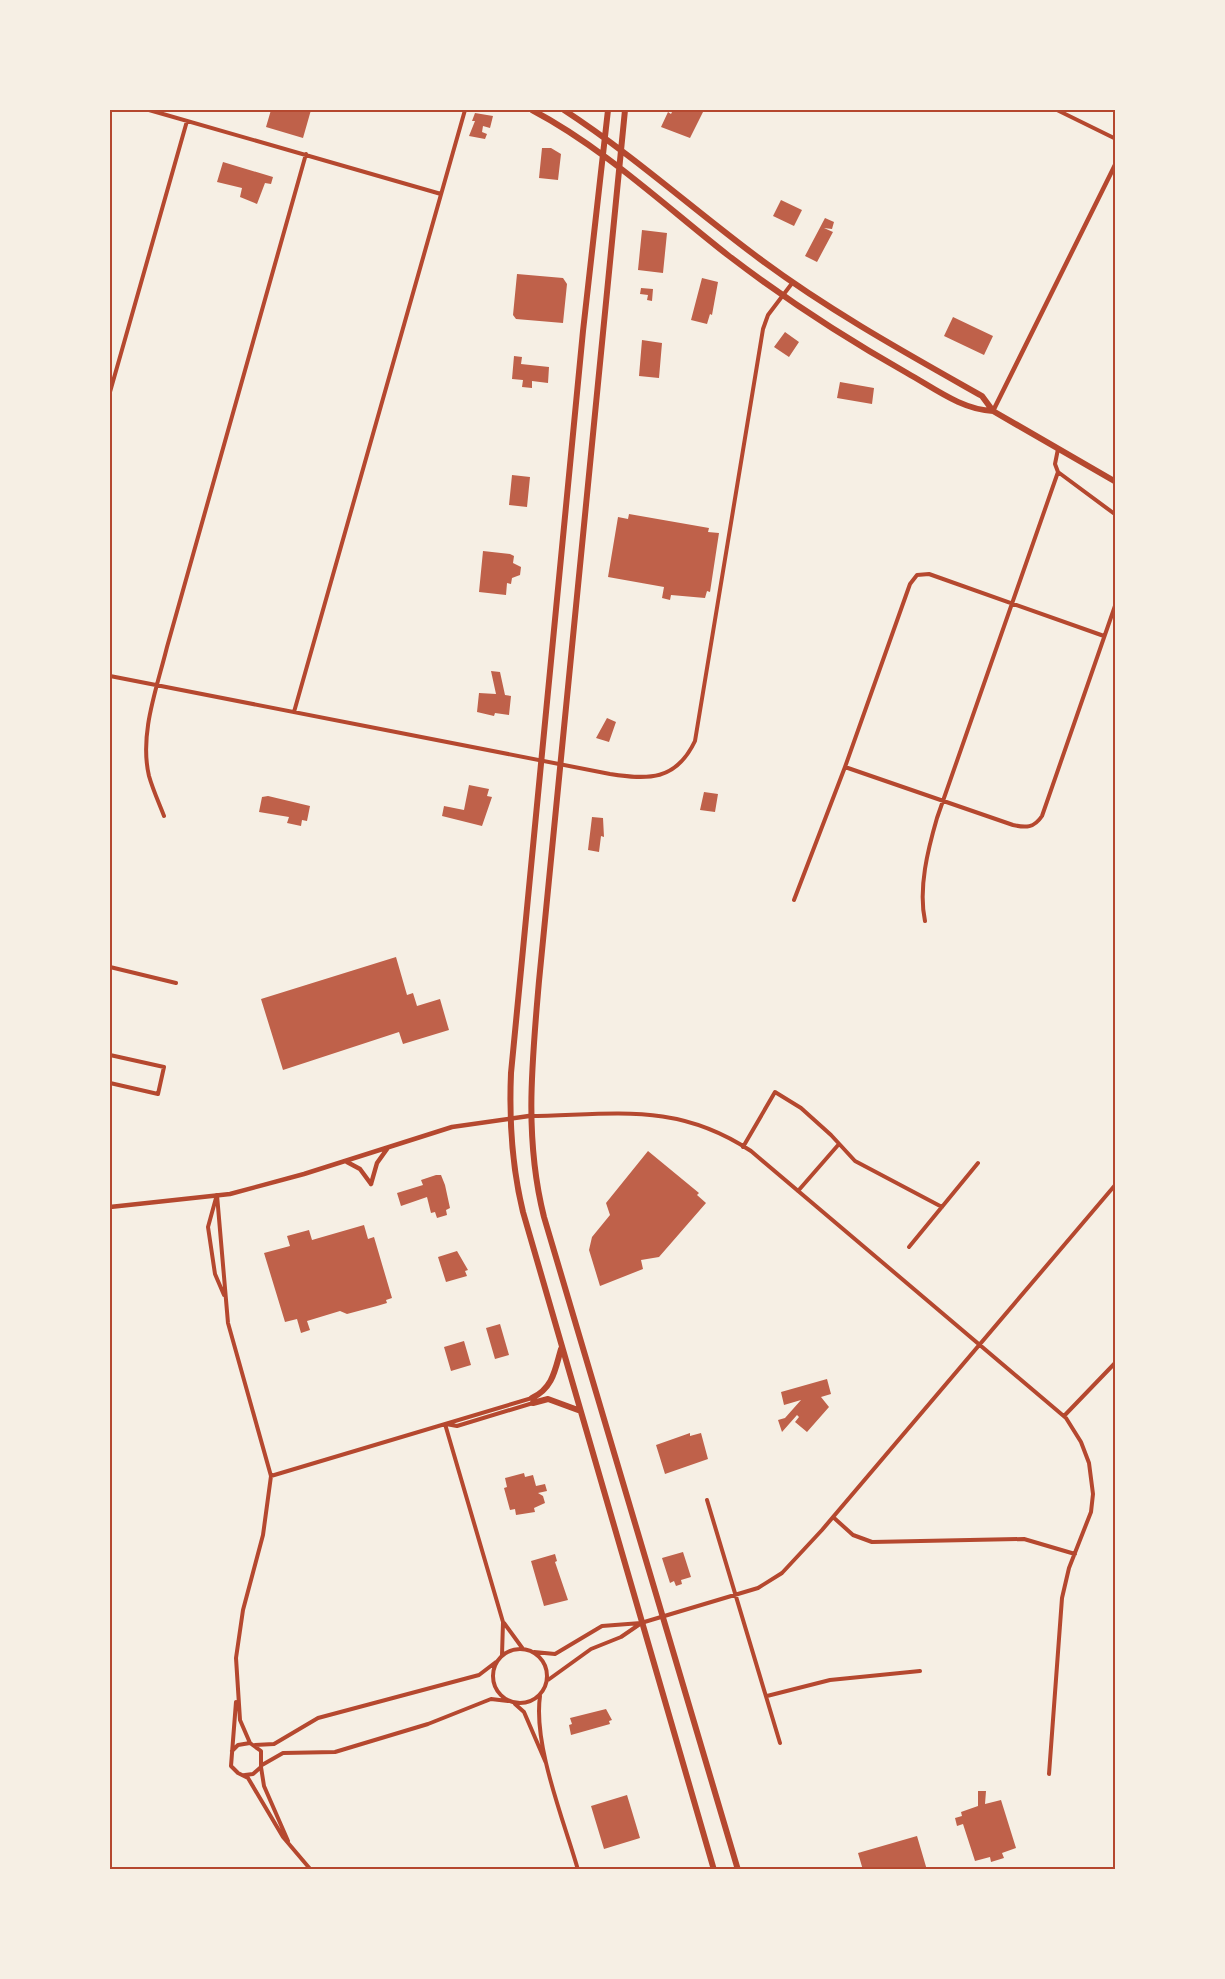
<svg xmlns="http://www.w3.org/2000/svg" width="1225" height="1979" viewBox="0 0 1225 1979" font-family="'Fira Sans Condensed',sans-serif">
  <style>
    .building { fill: #bf614a }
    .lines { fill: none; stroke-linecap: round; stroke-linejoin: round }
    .minor { stroke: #b5482f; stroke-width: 4 }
    .tertiary { stroke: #b5482f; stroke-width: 4.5 }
    .primary { stroke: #b5482f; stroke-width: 6 }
    .neatline { fill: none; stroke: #b5482f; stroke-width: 2 }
  </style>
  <rect width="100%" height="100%" fill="#f6efe4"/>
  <!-- building -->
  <path class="building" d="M271 110H311L303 138 266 127Z
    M673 110H704L690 138 661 127 668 112 671 114Z
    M475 113 493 116 490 128 483 126 482 132 487 134 485 139 469 136 475 121H472Z
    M542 148H551L561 154 558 180 539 178Z
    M223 162 273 177 271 184 265 183 257 204 240 197 242 188 217 182Z
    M781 200 802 210 794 226 773 216Z
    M825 218 834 222 832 229 824 228 833 232 817 262 805 256Z
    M642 230 667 233 663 273 638 270Z
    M517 274 563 278 567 284 563 323 516 319 513 315Z
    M702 278 718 282 712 315 710 314 707 324 691 320Z
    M641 288 653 289 652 301 647 300 648 295 640 294Z
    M953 317 993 336 984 355 944 336Z
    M785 332 799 342 789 357 774 347Z
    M642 340 662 343 659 378 639 376Z
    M514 356 522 357 521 364 549 367 548 383 532 381V388L522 387 523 380 512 379Z
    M840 382 874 388 872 404 837 398Z
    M512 475 530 477 527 507 509 505Z
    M629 514 709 528 708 532 719 533 710 592 707 591 705 598 671 595 670 600 662 598 664 587 608 577 618 517 628 519Z
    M483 551 510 554 514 556 513 563 521 567 520 575 512 578 511 584 507 583 506 595 479 592Z
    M491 671 500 672 505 695 511 696 509 715 495 713 494 716 477 712 479 693 496 694Z
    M607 718 616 722 609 742 596 738Z
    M469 785 489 789 487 796 492 797 482 826 442 816 444 806 464 810Z
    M704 792 718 794 715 812 700 810Z
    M268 796 310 806 307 821 302 820 301 826 287 823 289 817 259 812 262 797Z
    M592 817 603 818 604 837 601 836 599 852 588 850Z
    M396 957 407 995 413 993 417 1006 440 999 449 1030 403 1044 399 1032 283 1070 261 999Z
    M648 1151 699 1193 697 1195 706 1203 659 1257 641 1260 643 1269 600 1286 589 1250 592 1237 610 1215 606 1203Z
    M436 1175H441L445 1185 450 1208 446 1210 447 1215 437 1218 435 1212 431 1213 427 1197 401 1206 397 1193 423 1185 421 1180Z
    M364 1225 368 1239 374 1237 392 1298 386 1300 387 1303 377 1306 347 1314 340 1311 307 1321 310 1330 301 1333 297 1319 285 1322 264 1253 290 1246 287 1236 309 1230 312 1240Z
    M457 1251 468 1270 465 1271 467 1276 446 1282 438 1257Z
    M500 1324 509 1355 495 1359 486 1328Z
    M464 1341 471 1365 451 1371 444 1347Z
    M827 1379 831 1394 821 1397 829 1407 807 1432 795 1422 799 1417 797 1415 782 1432 778 1420 785 1418 801 1400 784 1405 781 1392Z
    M690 1433V1436L701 1433 708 1459 665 1474 656 1445Z
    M524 1473 525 1477 533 1475 536 1486 545 1484 547 1491 538 1493 543 1496 545 1503 534 1508 535 1512 516 1515 515 1509 510 1510 504 1488 507 1487 505 1478Z
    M683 1552 691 1577 681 1580 682 1584 676 1586 674 1581 670 1583 662 1558Z
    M555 1554 557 1561 555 1562 568 1600 544 1606 531 1561Z
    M606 1709 612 1720 609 1721 610 1724 571 1735 569 1725 572 1724 570 1718Z
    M978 1791H986L985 1804 1001 1800 1016 1848 1002 1853 1004 1858 991 1862 990 1857 975 1861 963 1824 957 1826 955 1818 962 1816 961 1812 978 1806Z
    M627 1795 640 1838 604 1849 591 1806Z
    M917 1836 927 1870H863L858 1853Z"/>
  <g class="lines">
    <!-- minor -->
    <path class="minor" d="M149 110 441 194
      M1057 110 1116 139
      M110 392 187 121
      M1058 449 1055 464 1058 472 1116 515
      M110 676 610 774C648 780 676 781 695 741L763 329 768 315 793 282
      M294 712 465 110
      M845 767 1013 825C1026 828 1034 828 1042 816L1116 603
      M164 816C159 803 153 790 149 776 139 734 157 688 167 647L306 154
      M794 900 845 767 910 584 917 575 929 574 1104 636
      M925 921C918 888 928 849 937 818L1058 472
      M110 967 176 983
      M110 1055 164 1067 158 1094 110 1083
      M529 1116C614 1115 676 1101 751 1151L1066 1418 1081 1442 1089 1463 1093 1494 1091 1512 1069 1568 1062 1598 1049 1774
      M743 1147 775 1092 801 1108 831 1135 855 1161 942 1207
      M798 1191 839 1144
      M217 1195 228 1323 271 1476 263 1535 243 1610 236 1658 240 1720 250 1743
      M216 1198 208 1227 215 1274 224 1295
      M909 1247 978 1163
      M1064 1416 1116 1362
      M445 1424 503 1622 502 1655
      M446 1424 457 1426 533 1403
      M271 1476 532 1398
      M707 1500 780 1743
      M833 1517 853 1535 872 1542 1024 1539 1075 1554
      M504 1623 523 1649
      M493 1676a27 27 0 1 1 54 0a27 27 0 1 1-54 0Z
      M534 1652 555 1654 602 1626 641 1623 758 1588 782 1573 822 1530 1116 1184
      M548 1680 591 1649 621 1637 640 1624
      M540 1696C533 1745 564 1821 578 1870
      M767 1696 830 1680 920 1671
      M236 1702 231 1766 238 1773 248 1778 283 1837 311 1870
      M515 1704 524 1712 546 1763
      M255 1745 274 1744 318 1718 479 1675 496 1662
      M232 1751 238 1745 250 1743 261 1751V1767L253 1774 245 1775
      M262 1765 283 1753 335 1752 428 1724 491 1699 508 1701
      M261 1767 264 1786 288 1841"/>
    <!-- tertiary -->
    <path class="tertiary" d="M993 411 1116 163
      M347 1162 360 1169 371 1184
      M371 1184 377 1163 387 1149
      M110 1207 230 1194 304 1174 452 1127 529 1116"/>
    <!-- primary -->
    <path class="primary" d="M532 110C604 148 665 206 729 256 785 299 845 338 907 373 934 388 962 410 993 411
      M564 110C633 155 694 210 760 259 830 311 906 353 982 396L993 411 1116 482
      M608 110 583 331 511 1073C509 1120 512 1167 523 1212L714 1870
      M625 110 539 981C532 1062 524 1138 544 1217L738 1870
      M532 1398C553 1388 555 1370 561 1349
      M533 1403 548 1399 578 1410"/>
  </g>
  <!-- border -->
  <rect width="1225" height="1979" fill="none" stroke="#f6efe4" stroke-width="222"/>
  <rect x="111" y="111" width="1003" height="1757" class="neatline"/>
</svg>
